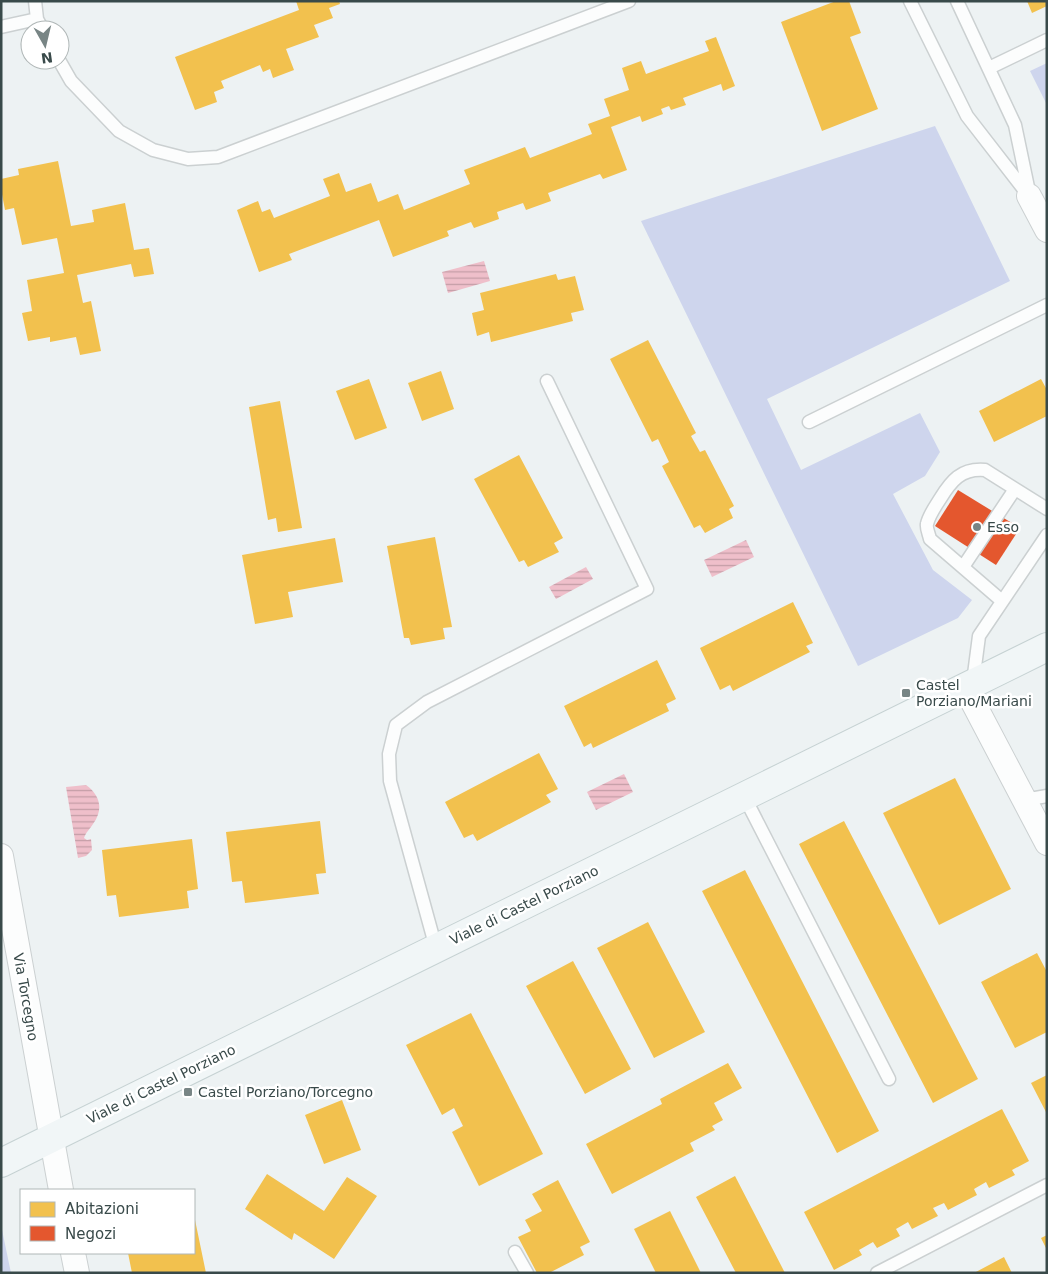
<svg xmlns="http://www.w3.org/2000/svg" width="1048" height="1274" viewBox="0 0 1048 1274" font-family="'DejaVu Sans',sans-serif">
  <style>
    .grass { fill: #ced5ed }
    .water { fill: url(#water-rules) }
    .homes { fill: #f2c14e }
    .shops { fill: #e4572e }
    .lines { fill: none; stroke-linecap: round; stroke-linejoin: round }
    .lane-casing { stroke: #cbd0d1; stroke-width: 15 }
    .street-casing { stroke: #cbd0d1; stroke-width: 26 }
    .secondary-casing { stroke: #c6d2d3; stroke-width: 30 }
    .lane { stroke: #fcfdfd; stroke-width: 12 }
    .street { stroke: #fcfdfd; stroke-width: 24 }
    .secondary { stroke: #f1f6f7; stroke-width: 28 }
    .poi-dot { fill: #788585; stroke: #fff; stroke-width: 2 }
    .labels { text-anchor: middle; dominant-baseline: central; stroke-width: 5; stroke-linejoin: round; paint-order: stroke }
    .poi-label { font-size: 14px; fill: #394a4a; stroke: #fff; text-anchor: start }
    .street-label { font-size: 14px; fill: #394a4a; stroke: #fff }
  </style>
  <defs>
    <pattern id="water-rules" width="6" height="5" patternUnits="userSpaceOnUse" patternTransform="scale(1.25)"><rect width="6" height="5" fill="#efbfca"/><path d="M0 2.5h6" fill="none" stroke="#c39da6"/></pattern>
  </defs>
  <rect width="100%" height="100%" fill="#edf2f3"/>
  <!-- grass -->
  <path class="grass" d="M1047 63V105L1030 71Z
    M935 126 1010 281 767 399 801 470 920 413 940 452 925 476 893 494 933 570 972 600 958 618 858 666 641 221Z
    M1 1225 11 1273H1Z"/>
  <!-- water -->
  <path class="water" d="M484 261 490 281 448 293 442 272Z
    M746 540 754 557 712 577 704 560Z
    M586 567 593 579 556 599 549 587Z
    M624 774 633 792 596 810 587 792Z
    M86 785C100 795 104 809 93 824 90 829 86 832 84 838L87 840 91 839 92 850 86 856 78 858 66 787Z"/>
  <!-- homes -->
  <path class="homes" d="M296 1H339L340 4 329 8 333 18 314 25 319 37 286 49 294 70 273 78 270 69 263 72 260 65 221 81 224 88 214 92 217 102 195 110 175 57 299 10Z
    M836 1H849L861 33 850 37 878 109 822 131 781 22Z
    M1027 1H1047V6L1032 13Z
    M716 37 735 86 723 91 721 84 683 98 686 105 671 110 669 106 661 109 663 114 642 122 640 116 611 127 627 170 603 179 600 174 548 193 551 201 526 210 523 203 497 212 499 219 474 228 471 222 447 231 449 236 393 257 379 220 289 254 292 260 259 272 237 210 258 201 262 212 270 209 274 218 330 196 323 179 339 173 346 192 371 183 378 202 398 194 404 210 470 184 464 170 525 147 530 158 592 134 588 124 610 116 604 99 629 90 622 68 641 61 646 74 709 51 705 41Z
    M58 161 71 226 94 222 92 210 125 203 134 250 149 248 154 274 134 277 131 264 77 275 83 303 91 301 101 351 80 355 76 337 50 342V337L28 341 22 313 32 311 27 280 64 273 57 238 22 245 14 208 5 210 1 189V179L19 175 18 169Z
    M556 274 558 280 575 276 584 310 571 313 573 321 491 342 489 332 477 336 472 313 484 310 480 293Z
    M648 340 696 433 691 436 700 452 705 450 734 506 729 509 733 518 705 533 700 525 694 528 662 466 669 462 658 439 652 442 610 359Z
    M441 371 454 409 422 421 408 383Z
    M369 379 387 428 355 440 336 391Z
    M1041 379 1047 390V416L994 442 979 411Z
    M280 401 302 528 278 532 276 518 268 520 249 407Z
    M519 455 563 538 554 543 559 552 528 567 524 560 519 562 474 479Z
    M435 537 452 627 443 628 445 639 411 645 409 638H404L387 546Z
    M335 538 343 582 288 592 293 617 255 624 242 555Z
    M793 602 813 643 806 646 810 652 733 691 730 685 720 690 700 648Z
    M657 660 676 699 666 704 669 711 593 748 591 743 584 747 564 706Z
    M539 753 558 789 546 795 551 802 477 841 473 834 464 838 445 802Z
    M955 778 1011 889 939 925 883 813Z
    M320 821 326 873 316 874 319 894 245 903 242 881 232 882 226 832Z
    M844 821 978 1079 933 1103 799 844Z
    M192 839 198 889 187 891 189 908 119 917 116 895 107 896 102 850Z
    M745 870 879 1131 837 1153 702 891Z
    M648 922 705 1032 654 1058 597 948Z
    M1037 953 1047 972V1032L1015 1048 981 982Z
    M573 961 631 1069 585 1094 526 986Z
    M471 1013 543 1154 479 1186 452 1132 463 1126 454 1108 442 1115 406 1045Z
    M728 1063 742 1088 714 1103 723 1120 712 1126 715 1130 690 1143 694 1151 612 1194 586 1144 662 1104 660 1099Z
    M1047 1075V1114L1031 1083Z
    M342 1100 361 1150 324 1164 305 1115Z
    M1002 1109 1029 1161 1012 1170 1015 1175 989 1188 986 1182 974 1189 977 1195 948 1210 944 1203 933 1208 938 1216 912 1229 908 1222 896 1229 900 1236 877 1248 873 1242 859 1250 862 1255 834 1270 804 1212Z
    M267 1174 324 1211 347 1177 377 1196 334 1259 294 1233 292 1240 245 1209Z
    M735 1176 785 1273H736L696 1197Z
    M558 1180 590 1242 580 1247 584 1255 549 1273H537L518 1237 531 1231 525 1220 542 1211 532 1194Z
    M670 1211 701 1273H656L634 1229Z
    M194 1215 206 1273H132L128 1253H194Z
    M1047 1235V1250L1041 1238Z
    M1004 1257 1012 1273H974Z"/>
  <!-- shops -->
  <path class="shops" d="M958 490 1020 528 996 565 935 526Z"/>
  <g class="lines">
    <defs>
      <path id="lane" d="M35 1 37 19 43 30
        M910 1 967 116 1029 196
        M957 1 1015 125 1029 192
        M1 27 37 19
        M59 60 71 81 119 131 153 150 188 159 218 157 629 1
        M989 68 1047 40
        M809 422 1047 305
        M963 567 1015 489
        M1002 601 930 539C929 534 926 528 927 524 929 515 935 507 940 499 951 481 961 468 985 470L1047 509
        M973 682 979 636 1047 535
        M744 796 889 1079
        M1024 800 1047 796
        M436 948 390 781 389 754 396 725 427 702 647 589 547 381
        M515 1252 527 1273
        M877 1273 1047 1185"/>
      <path id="street" d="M1029 196 1047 230
        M965 687 1047 843
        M1 856 61 1190
        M73 1253 77 1273"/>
      <path id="secondary" d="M1 1163 1047 647"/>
    </defs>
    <!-- lane casing -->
    <use href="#lane" class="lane-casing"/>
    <!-- street casing -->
    <use href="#street" class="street-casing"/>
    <!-- secondary casing -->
    <use href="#secondary" class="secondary-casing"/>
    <!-- lane -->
    <use href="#lane" class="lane"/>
    <!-- street -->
    <use href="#street" class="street"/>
    <!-- secondary -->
    <use href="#secondary" class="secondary"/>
  </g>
  <!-- markers -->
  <g class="poi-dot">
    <circle cx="977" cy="527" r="5"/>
    <rect x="901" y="688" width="10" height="10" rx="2.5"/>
    <rect x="183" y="1087" width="10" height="10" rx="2.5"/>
  </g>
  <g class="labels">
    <!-- poi labels -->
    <g class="poi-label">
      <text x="987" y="527">Esso</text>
      <text x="916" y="685">Castel<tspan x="916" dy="16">Porziano/Mariani</tspan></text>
      <text x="198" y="1092">Castel Porziano/Torcegno</text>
    </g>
    <!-- street labels -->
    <g class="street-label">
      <text transform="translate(524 905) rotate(-26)">Viale di Castel Porziano</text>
      <text transform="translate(26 997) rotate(80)">Via Torcegno</text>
      <text transform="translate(161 1084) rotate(-26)">Viale di Castel Porziano</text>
    </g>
  </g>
  <!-- border -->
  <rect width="1048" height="1274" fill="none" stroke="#394a4a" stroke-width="5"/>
  <!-- legend -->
  <rect x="20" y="1189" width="175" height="65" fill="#ffffff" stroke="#b0b7b7"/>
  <rect x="30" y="1202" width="25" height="15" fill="#f2c14e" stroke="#b0b7b7"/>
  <text x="65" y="1214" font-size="15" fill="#394a4a">Abitazioni</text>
  <rect x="30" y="1226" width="25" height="15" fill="#e4572e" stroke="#b0b7b7"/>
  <text x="65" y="1239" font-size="15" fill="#394a4a">Negozi</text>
  <!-- north arrow -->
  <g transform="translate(45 45) rotate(172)"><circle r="24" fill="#ffffff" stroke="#b0b7b7"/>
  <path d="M0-4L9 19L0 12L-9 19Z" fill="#788585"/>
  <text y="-8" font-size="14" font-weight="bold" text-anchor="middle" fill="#394a4a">N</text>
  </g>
</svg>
